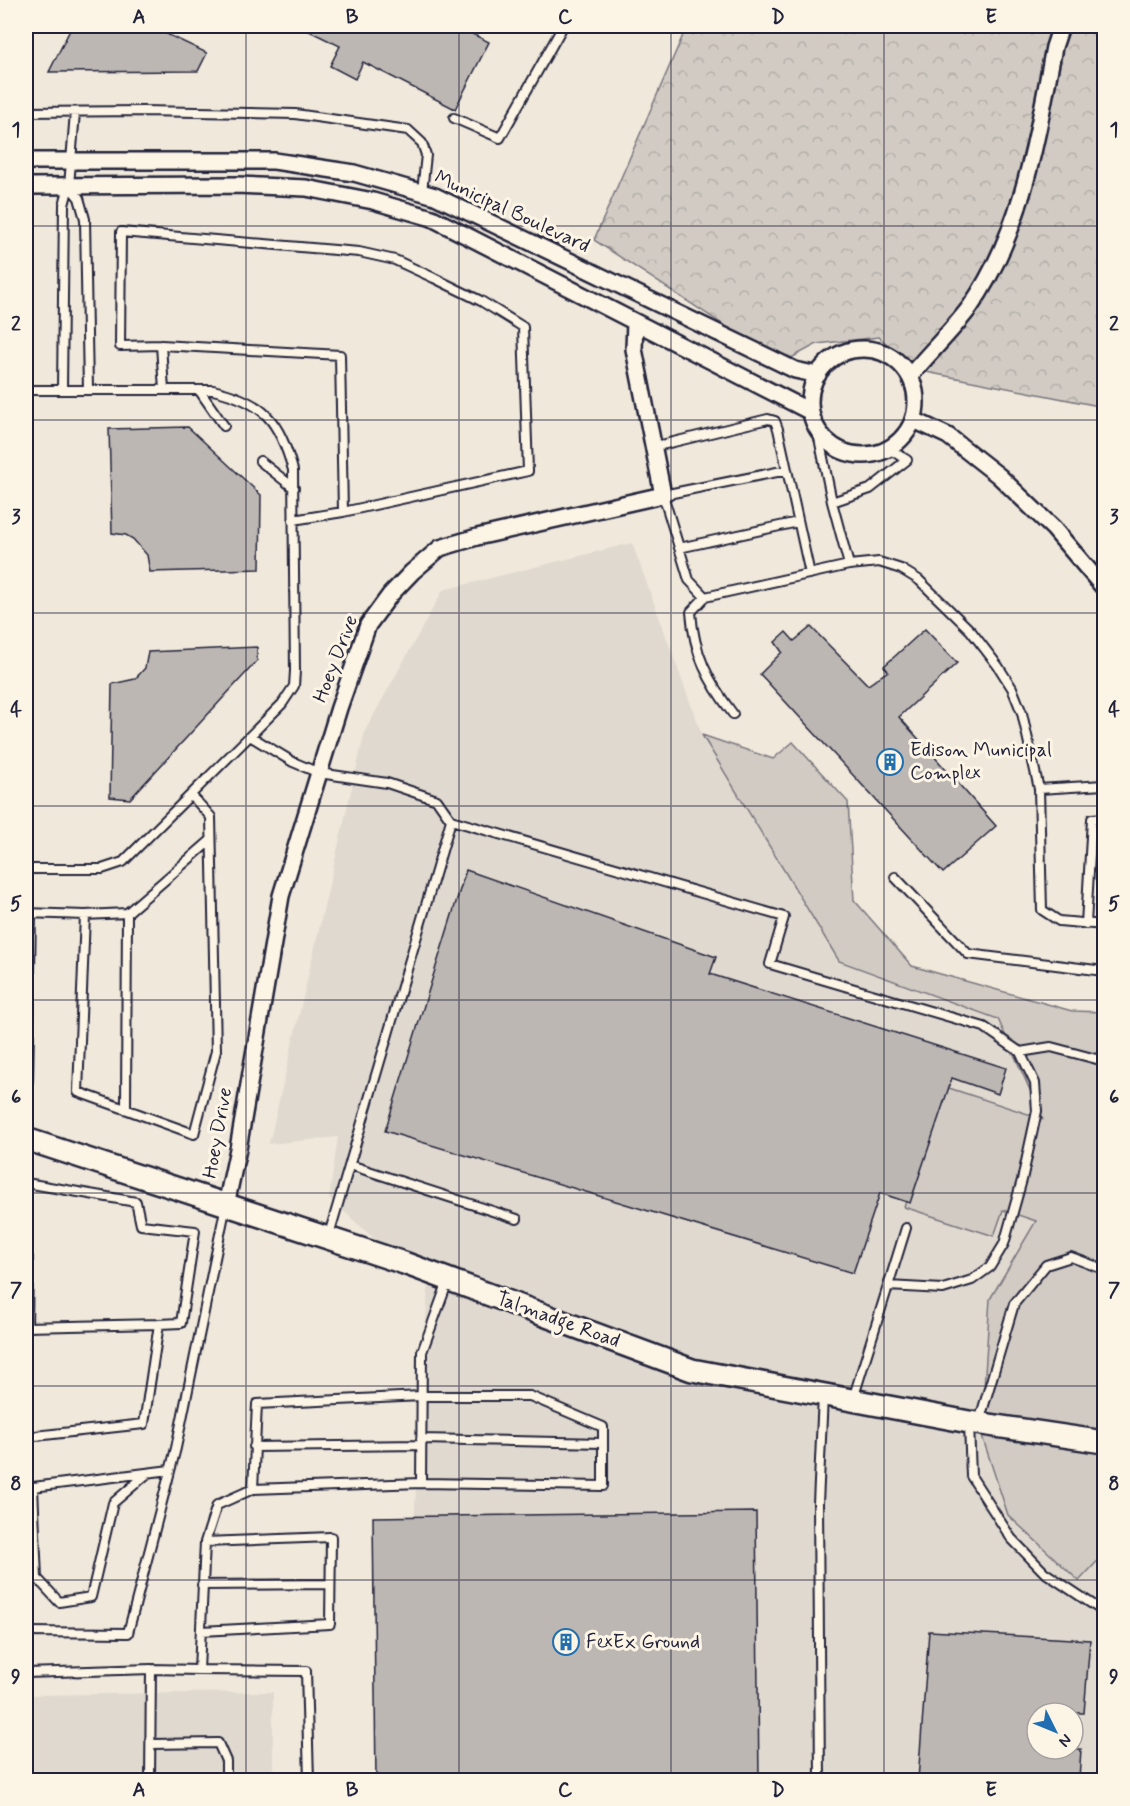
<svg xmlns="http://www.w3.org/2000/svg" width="1130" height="1806" viewBox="0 0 1130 1806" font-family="Mynerve,sans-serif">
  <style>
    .built { fill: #e0d9cf; fill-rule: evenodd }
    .grass { fill: #d1cbc3; stroke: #7a767f; stroke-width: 1.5 }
    .park { fill: url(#park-crowns); stroke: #7a767f; stroke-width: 1.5 }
    .building { fill: #bcb7b3; stroke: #22223b; stroke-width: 1.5 }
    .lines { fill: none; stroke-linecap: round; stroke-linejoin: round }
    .lane-casing { stroke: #22223b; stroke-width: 12 }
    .street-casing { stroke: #22223b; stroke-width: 20 }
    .secondary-casing { stroke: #22223b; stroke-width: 26 }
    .lane { stroke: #fcf5e5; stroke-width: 8 }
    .street { stroke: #fcf5e5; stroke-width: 15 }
    .secondary { stroke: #fcf5e5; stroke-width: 21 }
    .grid { fill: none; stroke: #22223b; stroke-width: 1.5; stroke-opacity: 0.55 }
    .labels { text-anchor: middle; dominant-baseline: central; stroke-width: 6; stroke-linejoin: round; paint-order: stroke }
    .street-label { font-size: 20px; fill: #22223b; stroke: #fcf5e5 }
    .poi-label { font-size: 20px; fill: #22223b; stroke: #fcf5e5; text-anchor: start }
    .neatline { fill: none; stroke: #22223b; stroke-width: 2 }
    .grid-label { font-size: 20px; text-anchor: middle; font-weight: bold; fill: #22223b }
  </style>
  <defs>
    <pattern id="park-crowns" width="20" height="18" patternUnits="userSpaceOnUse" patternTransform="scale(1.5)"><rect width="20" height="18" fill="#d1cbc3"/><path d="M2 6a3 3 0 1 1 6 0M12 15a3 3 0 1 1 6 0" fill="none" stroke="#b3aea8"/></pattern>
  </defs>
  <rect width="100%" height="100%" fill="#efe8db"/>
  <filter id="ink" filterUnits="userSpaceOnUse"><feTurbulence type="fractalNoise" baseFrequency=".0167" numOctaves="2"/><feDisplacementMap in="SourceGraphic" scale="12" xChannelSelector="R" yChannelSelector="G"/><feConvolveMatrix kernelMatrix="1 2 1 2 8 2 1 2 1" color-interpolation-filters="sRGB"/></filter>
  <g filter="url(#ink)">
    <!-- built -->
    <path class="built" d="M632 543 702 735 839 961 998 1019 1043 1119 946 1087 994 1236 1003 1209 1036 1221 990 1299 1079 1581 1104 1554V1780H399L428 1287 329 1198 338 1137 269 1144 365 731 443 590ZM1037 1713H1073V1749H1037Z
      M273 1692V1780H26V1695Z"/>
    <!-- grass -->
    <path class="grass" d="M702 735 773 759 793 742 848 802 854 900 912 966 1072 1011 1104 1012V1554L1079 1581 1008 1515 981 1433 990 1299 1036 1221 1003 1210 994 1236 904 1207 946 1087 1043 1119 998 1019 839 961Z"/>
    <!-- park -->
    <path class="park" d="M687 26H1104V407L916 370 879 337 817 344 782 363 594 240Z"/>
    <!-- building -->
    <path class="building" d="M72 26H150L207 53 198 71 49 72Z
      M299 26H456L489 42 455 109 363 62 355 79 330 66 340 46Z
      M188 427 261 495 260 569 150 572 147 555 133 539 126 535 112 533 109 429Z
      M811 627 868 685 888 671 884 666 925 629 957 663 899 717 996 826 943 873 760 674 782 652 775 642 786 632 794 641Z
      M257 647V661L130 799 110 797 112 684 135 679 145 668 148 652Z
      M466 870 716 957 710 974 1006 1068 998 1094 952 1078 910 1203 880 1193 853 1273 385 1131Z
      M756 1512 759 1780H376L373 1517Z
      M929 1631 1090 1640 1084 1713H1037V1749H1081L1079 1780H918Z"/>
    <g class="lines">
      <defs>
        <path id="lane" d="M26 112 143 111 295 114 408 130 422 143 426 155 422 192
          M454 118 500 138 563 26
          M69 186 79 198 85 219 88 390
          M161 345 164 390
          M26 390H213C264 402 279 420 293 470L295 671 294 686 282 704 123 862 102 869H26
          M62 390 64 205 69 186 75 112
          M199 390 224 426
          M817 428 832 502 849 565 879 562 901 569 919 580 971 631 998 666 1012 688 1022 713 1039 789 1042 910 1059 921 1104 925
          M653 447 768 419 775 421 778 429 810 574
          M260 461 294 488
          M787 470 663 495 689 580 705 597 849 565
          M832 502 870 489 907 460 889 449
          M293 520 343 512 340 355 161 345 120 346 121 232 359 252 395 260 434 278 481 301 523 327 528 471 343 512
          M679 548 798 522
          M705 597 691 612C694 654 708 681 733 714
          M250 736 293 762 319 773 387 783 437 800 451 820
          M1039 789 1104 785
          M895 877 968 954 1104 971
          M26 913 85 915 127 913 211 840
          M85 915 78 1092 194 1134 216 1051 211 817 191 795
          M1086 924 1092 819 1104 818
          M1020 1052 1051 1047 1104 1061
          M26 1080 28 1081 31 913
          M126 1109 127 913
          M350 1165 517 1219
          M26 1183 136 1202 141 1225 195 1231 181 1323 159 1324
          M328 1238 451 820 784 917 770 964 984 1027 1020 1052 1035 1083 1037 1111 1022 1180 1004 1244 990 1267 972 1280 943 1289 888 1286
          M26 1252 28 1258 27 1327
          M26 1327 159 1324 144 1424 26 1437
          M853 1399 906 1228
          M979 1422 1014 1304 1046 1265 1071 1257 1103 1269
          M969 1424 971 1476 1011 1538 1044 1572 1101 1610 1104 1615
          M421 1439 603 1443
          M254 1447 421 1445
          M148 1473 113 1503 91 1597 59 1602 37 1578 33 1487 170 1470
          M421 1483 422 1352 448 1281
          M202 1585 330 1584
          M201 1631 330 1624 331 1537 205 1542
          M26 1632 128 1633 176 1448 226 1205
          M151 1669 199 1670 205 1542 217 1505 253 1489 421 1483 603 1486V1427L530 1396H421L257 1404 253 1489
          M199 1670 306 1671 309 1780
          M26 1673 151 1669 150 1780
          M151 1744 218 1743 226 1761V1780
          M820 1780 818 1503 823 1396"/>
        <path id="street" d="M26 161H274L354 173 435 196 795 370 818 375
          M26 186 237 185 306 188 373 201 432 218 811 412
          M810 402a53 53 0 1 1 106 0a53 53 0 1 1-106 0Z
          M910 376C929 353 952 331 970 307 1023 231 1037 136 1054 47L1061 26
          M914 420 948 436 999 476 1053 528 1104 588
          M226 1205 238 1149 281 896 339 708 368 625 390 595 412 572 440 548 477 537 663 495 634 349 635 322"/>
        <path id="secondary" d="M26 1139 404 1263 692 1370 969 1422 1104 1442"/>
      </defs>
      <!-- lane casing -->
      <use href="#lane" class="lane-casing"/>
      <!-- street casing -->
      <use href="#street" class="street-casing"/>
      <!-- secondary casing -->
      <use href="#secondary" class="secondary-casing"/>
      <!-- lane -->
      <use href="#lane" class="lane"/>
      <!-- street -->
      <use href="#street" class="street"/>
      <!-- secondary -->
      <use href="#secondary" class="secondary"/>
    </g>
  </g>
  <!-- grid -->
  <path class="grid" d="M246 26V1780M459 26V1780M671 26V1780M884 26V1780M26 226H1104M26 420H1104M26 613H1104M26 806H1104M26 1000H1104M26 1193H1104M26 1386H1104M26 1580H1104"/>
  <!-- icons -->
  <defs>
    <symbol id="building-ring" viewBox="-11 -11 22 22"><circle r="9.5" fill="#fcf5e5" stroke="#1f6fb2" stroke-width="1.5"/><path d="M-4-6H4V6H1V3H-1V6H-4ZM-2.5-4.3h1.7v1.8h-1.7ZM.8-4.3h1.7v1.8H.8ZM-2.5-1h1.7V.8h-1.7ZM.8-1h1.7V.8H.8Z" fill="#1f6fb2"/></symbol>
  </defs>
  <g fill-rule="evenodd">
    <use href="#building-ring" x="875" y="747" width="30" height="30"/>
    <use href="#building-ring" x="551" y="1627" width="30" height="30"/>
  </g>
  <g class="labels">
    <!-- street labels -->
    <g class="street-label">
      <text transform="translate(512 212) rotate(25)">Municipal Boulevard</text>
      <text transform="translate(336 659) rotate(-69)">Hoey Drive</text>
      <text transform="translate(218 1133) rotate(-80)">Hoey Drive</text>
      <text transform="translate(558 1320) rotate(20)">Talmadge Road</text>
    </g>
    <!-- poi labels -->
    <g class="poi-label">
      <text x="910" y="750">Edison Municipal<tspan x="910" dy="23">Complex</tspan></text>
      <text x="586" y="1642">FexEx Ground</text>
    </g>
  </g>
  <!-- margin -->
  <rect width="1130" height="1806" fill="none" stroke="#fcf5e5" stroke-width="66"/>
  <!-- north arrow -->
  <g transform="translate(1055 1731) rotate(133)"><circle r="28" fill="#fcf5e5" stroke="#a5a1a1" stroke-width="1.5"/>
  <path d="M0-4.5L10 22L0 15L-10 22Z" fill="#1f6fb2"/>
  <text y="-9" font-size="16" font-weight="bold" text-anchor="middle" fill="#22223b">N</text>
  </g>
  <rect x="33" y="33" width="1064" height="1740" class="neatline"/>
  <g class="grid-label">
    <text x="139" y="23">A</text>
    <text x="352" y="23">B</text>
    <text x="565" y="23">C</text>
    <text x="778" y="23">D</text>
    <text x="991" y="23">E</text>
    <text x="16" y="136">1</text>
    <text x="1114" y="136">1</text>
    <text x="16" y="330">2</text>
    <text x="1114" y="330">2</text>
    <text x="16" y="523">3</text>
    <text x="1114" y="523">3</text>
    <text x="16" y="716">4</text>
    <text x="1114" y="716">4</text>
    <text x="16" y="910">5</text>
    <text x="1114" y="910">5</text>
    <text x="16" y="1103">6</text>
    <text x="1114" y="1103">6</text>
    <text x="16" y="1296">7</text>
    <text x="1114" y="1296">7</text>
    <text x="16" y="1490">8</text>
    <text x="1114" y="1490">8</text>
    <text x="16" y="1683">9</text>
    <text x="1114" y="1683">9</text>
    <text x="139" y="1796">A</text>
    <text x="352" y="1796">B</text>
    <text x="565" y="1796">C</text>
    <text x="778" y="1796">D</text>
    <text x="991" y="1796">E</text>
  </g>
</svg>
